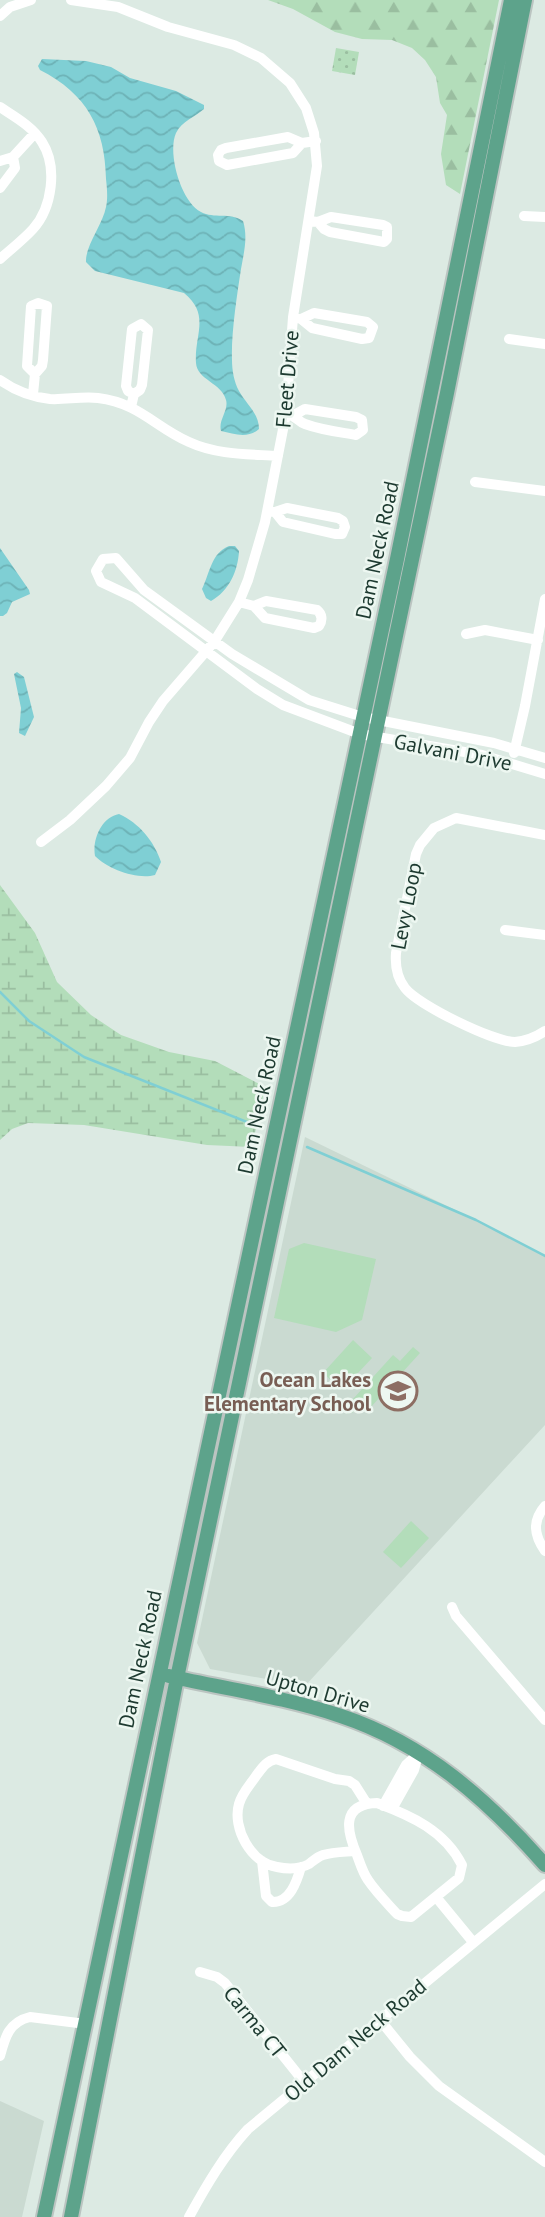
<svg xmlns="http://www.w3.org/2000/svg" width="545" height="2217" viewBox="0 0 545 2217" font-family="'PT Sans',sans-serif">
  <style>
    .built { fill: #cadad1 }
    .grass { fill: url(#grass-dots) }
    .forest { fill: url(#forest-firs) }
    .wetland { fill: url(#wetland-marsh) }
    .park { fill: #b3ddba }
    .water { fill: url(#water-waves) }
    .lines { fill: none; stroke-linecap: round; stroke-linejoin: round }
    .stream { stroke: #7fcfd4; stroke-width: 2.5 }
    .major-casing { stroke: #bbc4c1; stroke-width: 18 }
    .minor { stroke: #fff; stroke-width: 10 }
    .major { stroke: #5da38b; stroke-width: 14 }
    .labels { text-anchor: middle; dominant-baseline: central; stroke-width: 5; stroke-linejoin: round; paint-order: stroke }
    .street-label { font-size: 21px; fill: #1d3a30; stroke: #edf7f1 }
    .education-label { font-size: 21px; font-weight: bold; fill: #785e54; stroke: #edf7f1; text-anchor: end }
  </style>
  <defs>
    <pattern id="grass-dots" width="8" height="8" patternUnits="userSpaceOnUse" patternTransform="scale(1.75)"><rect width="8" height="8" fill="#b3ddba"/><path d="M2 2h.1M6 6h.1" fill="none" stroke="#9abea0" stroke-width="1.8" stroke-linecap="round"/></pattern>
    <pattern id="forest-firs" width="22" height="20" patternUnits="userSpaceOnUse" patternTransform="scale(1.75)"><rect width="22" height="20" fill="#b3ddba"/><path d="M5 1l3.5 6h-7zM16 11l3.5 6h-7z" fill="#9abea0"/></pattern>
    <pattern id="wetland-marsh" width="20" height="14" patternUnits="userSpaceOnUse" patternTransform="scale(1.75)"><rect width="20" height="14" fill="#b3ddba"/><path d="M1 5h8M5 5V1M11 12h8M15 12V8" fill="none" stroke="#9abea0"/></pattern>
    <pattern id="water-waves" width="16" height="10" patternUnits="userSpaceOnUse" patternTransform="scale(1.75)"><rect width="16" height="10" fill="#7fcfd4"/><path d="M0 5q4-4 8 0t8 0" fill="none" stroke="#6db2b6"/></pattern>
  </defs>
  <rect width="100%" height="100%" fill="#dceae3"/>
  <!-- built -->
  <path class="built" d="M305 1137 476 1220 545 1256V1425L305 1686 210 1669 197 1643Z
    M0 2101 44 2121 22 2217H0Z"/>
  <!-- grass -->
  <path class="grass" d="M336 48 359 52 355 75 332 71Z"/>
  <!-- forest -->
  <path class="forest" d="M268 0H499L460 194 446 185 441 154 447 115 440 103 436 77 425 60 412 48 392 40 362 39 335 32 293 9Z"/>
  <!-- wetland -->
  <path class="wetland" d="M0 885 35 933 57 982 91 1015 121 1035 169 1052 215 1061 265 1087 252 1147 207 1145 84 1125 28 1123 12 1129 0 1140Z"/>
  <!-- park -->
  <path class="park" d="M304 1243 376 1259 362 1320 336 1332 274 1318 289 1249Z
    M353 1340 372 1358 342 1390 323 1373Z
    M413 1347 420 1353 370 1408 363 1401 352 1413 350 1411 348 1414 343 1410 393 1355 400 1361Z
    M411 1521 429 1538 401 1568 383 1552Z"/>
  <!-- water -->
  <path class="water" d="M42 59 86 61 111 67 130 78 176 91 204 105V109C195 117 182 121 176 133 167 153 181 202 201 212 214 219 230 212 243 221 248 237 244 252 241 269 237 295 231 334 232 360 232 370 234 382 239 391 246 404 259 413 259 429 248 439 234 434 221 431 218 420 229 410 226 400 222 383 197 380 196 363 194 335 211 315 184 293L95 271 86 262C85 246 103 224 106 207 108 198 107 188 106 179 105 128 87 94 40 70L38 66Z
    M229 546H235L239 551C238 571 229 591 211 601L206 598 202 589C210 573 211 553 229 546Z
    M0 548 29 590 30 594 12 602 7 613 3 616H0Z
    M17 672 24 677 34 717 25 736 19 733 21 708 14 674Z
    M119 814C139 823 154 841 161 862L155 875C137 880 108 869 95 856 92 839 102 817 119 814Z"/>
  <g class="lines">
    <!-- stream -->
    <path class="stream" d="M0 992 29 1021 84 1057 257 1126
      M307 1147 476 1220 545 1256"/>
    <defs>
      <path id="major" d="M169 1676C226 1689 285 1697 341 1716 425 1744 488 1800 545 1865
        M44 2217 397 559 511 0
        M71 2217 177 1678 447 393 525 0"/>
    </defs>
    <!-- major casing -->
    <use href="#major" class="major-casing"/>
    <!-- minor -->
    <path class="minor" d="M0 16 10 7 31 0
      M0 107C15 117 32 126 42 142 58 167 52 208 33 229 23 240 11 249 0 259
      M302 143 293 153 227 165 219 161 218 155 221 150 226 148 288 137 302 143 316 141
      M0 161 13 157 35 133
      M0 188 15 168 13 157
      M524 216 545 217
      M309 221 318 222 331 217 383 225 387 227V239L384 242 330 232 324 229 318 222
      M293 317 301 319 312 328 362 339 369 338 373 327 367 322 314 313 301 319
      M509 339 545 344
      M0 380C14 390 32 397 50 399 65 400 82 396 98 398 139 403 155 427 189 442 217 455 248 454 278 456
      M33 394 35 374 42 366 43 360 47 306 38 303 31 306 27 366 35 374
      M131 407 134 394 140 390 142 385 148 330 141 324 132 329 126 386 128 391 134 394
      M286 414C296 415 297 421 305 424 321 430 339 432 356 435L363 430 362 420 356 417 305 409 294 415
      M475 482 545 491
      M268 511 275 512 287 508 338 518 343 521 345 527 342 534H335L283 522 275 512
      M239 602 254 606 265 618 314 628 319 626C323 620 322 614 317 610L266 601 254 606
      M466 634 485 630 538 640
      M514 753 525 706 545 599
      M545 758 494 743 363 717 309 700 232 654 144 590 116 558 103 559 96 571 101 582 135 598 257 689 283 705 360 734 482 755 545 774
      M545 835 456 818 434 828 420 845 416 854 396 953C395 966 397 978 405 988 418 1005 494 1042 515 1042 527 1041 536 1037 545 1031
      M41 842 70 820 106 786 130 758 149 722 163 701 214 642 239 602 248 580 265 522 286 414 293 317 317 166 314 133 306 108 290 83 261 58 234 45 168 27 118 7 71 0
      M505 930 545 935
      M545 1506C532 1521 534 1535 545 1551
      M452 1607 456 1616 545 1720
      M377 1803C412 1816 445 1831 462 1865L459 1878 411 1917 402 1916 397 1914C387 1903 376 1892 368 1880 363 1873 360 1863 357 1855 347 1832 340 1804 377 1803Z
      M383 1806 406 1765 419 1753
      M392 1809 414 1770 418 1755
      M355 1851C344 1852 333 1852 323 1855 317 1857 313 1861 309 1864 300 1869 287 1869 277 1867 251 1863 232 1828 239 1804 242 1793 250 1785 256 1776 262 1768 266 1761 276 1759L335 1779 349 1781 355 1785 367 1804
      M262 1861 266 1896 272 1902C290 1903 297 1881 301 1867
      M436 1897 473 1942
      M200 1972 217 1977 225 1983 304 2082
      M380 2020 410 2057 439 2086 545 2162
      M0 2056C5 2037 9 2022 30 2017L86 2024
      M189 2217C206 2186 224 2155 248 2129L545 1884"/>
    <!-- major -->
    <use href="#major" class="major"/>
  </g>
  <!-- icons -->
  <defs>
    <symbol id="school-ring" viewBox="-11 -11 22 22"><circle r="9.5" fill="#edf7f1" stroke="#8d6e63" stroke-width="1.5"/><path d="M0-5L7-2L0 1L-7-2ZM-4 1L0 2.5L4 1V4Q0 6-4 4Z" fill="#8d6e63"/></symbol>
  </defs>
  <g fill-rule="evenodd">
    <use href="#school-ring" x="376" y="1369" width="44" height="44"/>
  </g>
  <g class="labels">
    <!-- street labels -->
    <g class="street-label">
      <text transform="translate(287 379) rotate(-85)">Fleet Drive</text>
      <text transform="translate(377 550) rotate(-78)">Dam Neck Road</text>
      <text transform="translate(453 752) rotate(11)">Galvani Drive</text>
      <text transform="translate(406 906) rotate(-79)">Levy Loop</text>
      <text transform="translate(259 1105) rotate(-78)">Dam Neck Road</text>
      <text transform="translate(140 1659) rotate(-78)">Dam Neck Road</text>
      <text transform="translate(318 1691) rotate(16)">Upton Drive</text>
      <text transform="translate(255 2022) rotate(51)">Carma CT</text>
      <text transform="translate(355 2040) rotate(-40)">Old Dam Neck Road</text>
    </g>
    <!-- education labels -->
    <g class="education-label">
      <text x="371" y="1379">Ocean Lakes<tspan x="371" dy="24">Elementary School</tspan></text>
    </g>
  </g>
</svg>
